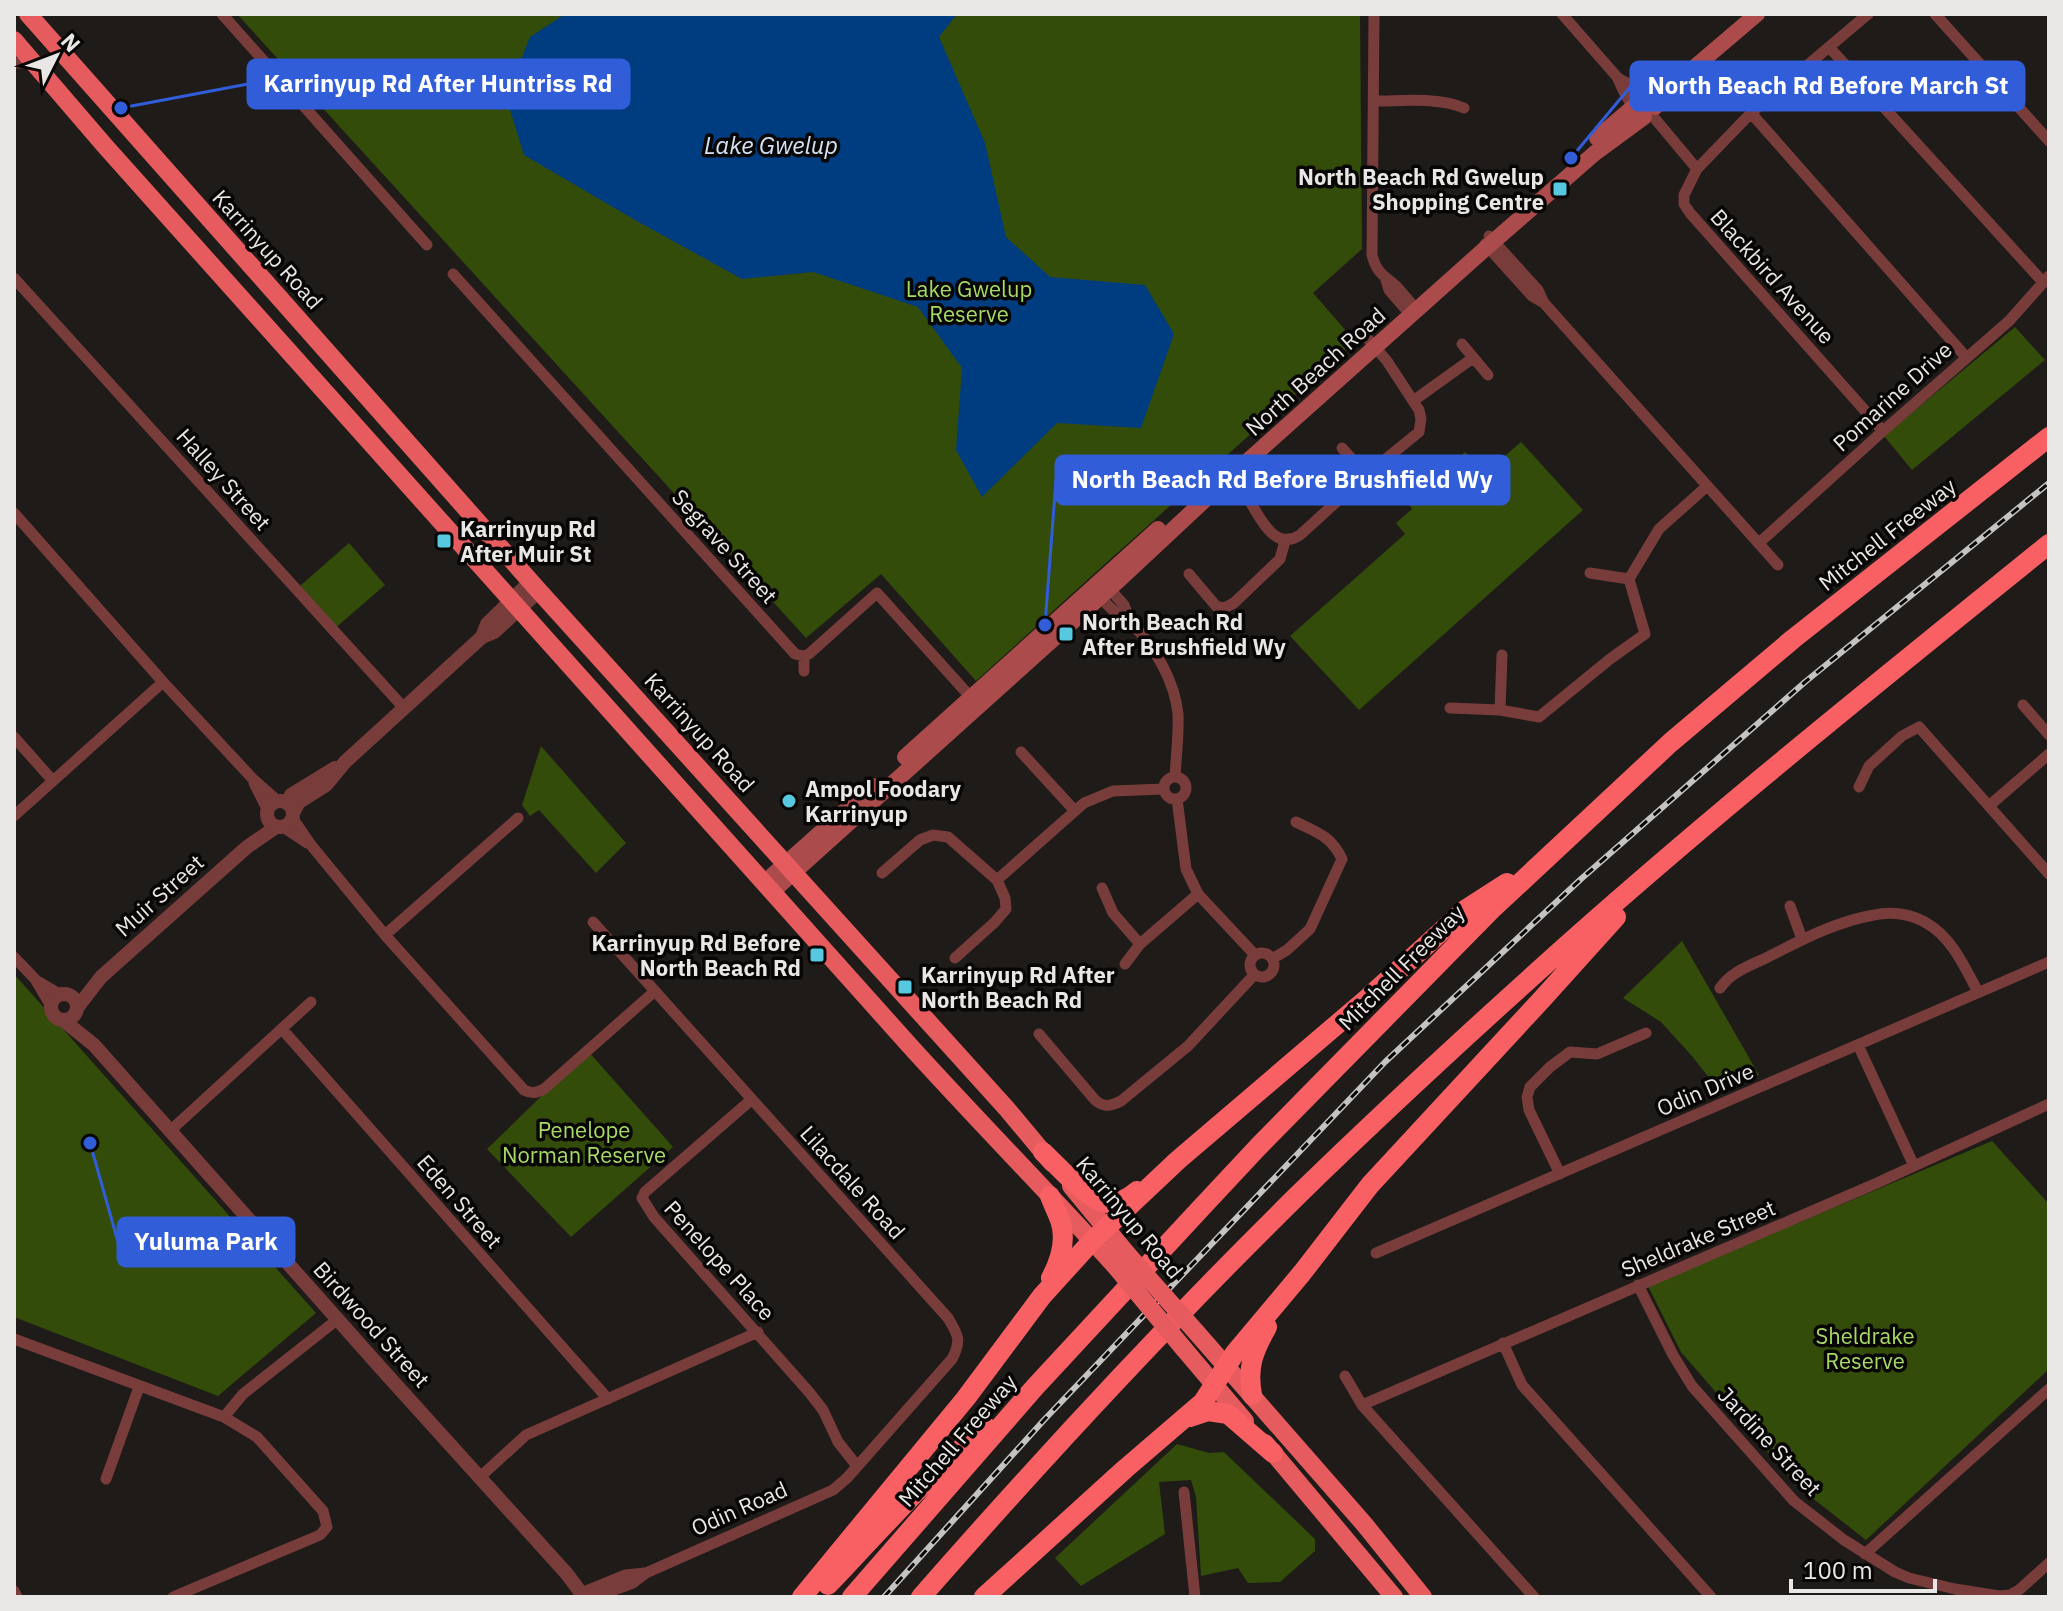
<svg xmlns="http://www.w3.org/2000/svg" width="2063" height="1611" viewBox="0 0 2063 1611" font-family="'IBM Plex Sans',sans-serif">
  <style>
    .green { fill: #334c09 }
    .water { fill: #003d80 }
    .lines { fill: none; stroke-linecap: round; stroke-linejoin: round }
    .minor { stroke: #783c3b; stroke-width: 11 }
    .tertiary { stroke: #783c3b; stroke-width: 14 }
    .secondary { stroke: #ac4b4c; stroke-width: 16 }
    .trunk { stroke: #e65b5e; stroke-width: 18 }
    .motorway { stroke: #f86064; stroke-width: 20 }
    .rail-casing { stroke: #c5c3c1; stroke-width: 6 }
    .rail { stroke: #070605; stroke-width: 3; stroke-dasharray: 9; stroke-linecap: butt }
    .trunk-bridge { stroke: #e65b5e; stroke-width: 18 }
    .poi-dot { fill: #56c9e1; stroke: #070605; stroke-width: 3 }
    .labels { text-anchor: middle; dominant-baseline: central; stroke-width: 7; stroke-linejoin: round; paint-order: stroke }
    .poi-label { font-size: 22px; font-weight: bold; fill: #e9e7e5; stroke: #070605; text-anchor: start }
    .street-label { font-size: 22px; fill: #e9e7e5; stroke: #070605 }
    .park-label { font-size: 22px; fill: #a8db66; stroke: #070605 }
    .water-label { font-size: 24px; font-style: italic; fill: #d3e1f5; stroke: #070605 }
    .leader { fill: none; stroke: #315dd9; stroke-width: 3 }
    .callout-dot { fill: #315dd9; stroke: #070605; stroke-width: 3 }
    .callout { fill: #315dd9; stroke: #315dd9; stroke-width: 3 }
    .callout-label { font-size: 24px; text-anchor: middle; font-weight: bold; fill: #fff }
  </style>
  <rect width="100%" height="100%" fill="#1e1b19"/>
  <!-- green -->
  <path class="green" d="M237 14H1360L1362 249 1313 293 1355 341 1106 563 976 681 881 574 806 638Z
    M2015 327 2045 360 1912 470 1884 436Z
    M1521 442 1583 510 1359 710 1290 636 1405 534 1396 523 1412 509 1409 504 1465 452 1485 473Z
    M349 543 385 585 333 630 300 586Z
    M541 746 626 843 596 873 539 810 530 816 522 805Z
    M1682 941 1759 1075 1719 1090 1691 1055 1661 1022 1623 998Z
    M14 974 316 1313 218 1396 14 1317Z
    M588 1051 673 1147 571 1237 487 1149Z
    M1992 1141 2049 1204V1369L1866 1540 1797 1486 1681 1352 1648 1286Z
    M1177 1444 1209 1453 1224 1452 1315 1539V1551L1280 1582 1248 1583 1238 1568 1201 1576 1196 1497 1191 1480 1159 1482 1165 1534 1081 1586 1055 1558Z"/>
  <!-- water -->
  <path class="water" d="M565 14H957L939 37 985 143 1006 237 1050 277 1145 285 1174 334 1141 428 1057 423 982 497 956 450 962 368 918 307 813 272 742 279 635 220 524 155 506 97 530 37Z"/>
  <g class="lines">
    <!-- minor -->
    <path class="minor" d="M222 14 427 245
      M1374 14 1372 255C1377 275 1386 276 1398 288 1404 295 1411 303 1417 310
      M1562 14 1618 78 1643 92
      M1868 14 1751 113 1697 169 1684 195V204L1690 213 1883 431
      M1935 14 2049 141
      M1829 47 2042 281
      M14 63H26L36 66
      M1618 79 1624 92 1631 104
      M1374 101C1404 101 1436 97 1464 108
      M1751 113 1966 357
      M1651 114 1697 169
      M1489 236 1538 290 1544 303
      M1485 244 1532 296 1544 303 1778 565
      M453 274 795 654 804 656 809 654 877 593 975 702
      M14 278 404 708
      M1386 280 1389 290 1411 315
      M1462 344 1488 375
      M1413 401 1473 358
      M1342 448 1366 475
      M1224 471C1231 478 1239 486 1246 495 1258 513 1273 553 1300 535L1366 475 1419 432 1421 419 1419 410 1387 361 1369 340
      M14 513 163 682 252 778 278 801
      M1759 543 1883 431 2009 321 2049 276
      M1590 573 1629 579
      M1189 574 1216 606 1224 608 1234 603 1280 559 1285 541
      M1106 585 1124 605 1130 621
      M1096 592C1102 599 1109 608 1118 614 1123 618 1128 619 1133 625 1155 647 1175 682 1178 714 1179 735 1176 757 1175 777
      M804 671V656
      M2023 705 2049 735
      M1450 708 1500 710 1539 717 1610 659 1645 634 1629 579 1659 529 1706 487
      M1500 710 1502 655
      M14 737 53 781
      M1021 752 1075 811
      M1164 788a11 11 0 1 1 22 0a11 11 0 1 1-22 0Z
      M254 783 267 809
      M1859 787 1869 766 1902 736 1919 727 2049 874
      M1177 799 1186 869 1198 894 1255 955
      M1990 805 2049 754
      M14 816 163 682
      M292 817 311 845 385 935 524 1090C532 1094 536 1093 544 1089L655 991
      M283 827 307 843
      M882 873 920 840 933 835 948 837 997 880 1005 898 1006 909 995 922 955 958
      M997 880 1084 803 1113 791 1164 789
      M1102 888 1113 913 1140 944
      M1790 906 1802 939
      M593 922 948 1318C958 1335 962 1340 952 1359L847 1478 833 1490 646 1573 633 1583 595 1597
      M385 935 518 818
      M1250 965a12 12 0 1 1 24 0a12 12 0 1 1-24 0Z
      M14 957 35 979 51 1006
      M1272 959 1287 950 1310 929 1342 859C1331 836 1318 833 1296 822
      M1125 964 1140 944 1198 894
      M39 982 61 995
      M1720 988C1724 983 1728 978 1733 975 1742 968 1755 963 1766 958 1799 941 1837 921 1874 915 1892 911 1912 914 1928 924 1952 938 1965 968 1978 992
      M282 1029 608 1399
      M1039 1034 1095 1100C1104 1108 1111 1106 1121 1101L1188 1046 1254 975
      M1858 1045 1914 1166
      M751 1100 645 1192 642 1198 654 1217 809 1392 823 1410 838 1442 857 1466
      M171 1130 311 1002
      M1560 1174 1529 1110 1527 1097 1530 1087 1550 1067 1570 1052 1597 1054 1646 1033
      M1376 1253 2049 962
      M1638 1285 1673 1355 1692 1386 1794 1501 1844 1540 1895 1572 1909 1578 1955 1589 1999 1596 2010 1595 2019 1590 2049 1563
      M14 1339 224 1417 257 1437 323 1511 327 1527 320 1535 173 1597
      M1503 1343 1522 1385 1711 1597
      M1345 1376 1362 1405 1534 1597
      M1362 1405 1877 1183 2049 1104
      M224 1417 243 1394 338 1319
      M480 1477 526 1435 758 1332
      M106 1479 139 1387
      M1184 1492 1195 1597
      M1865 1554 2049 1389
      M14 1591 17 1597
      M581 1593 625 1575 645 1573"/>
    <!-- tertiary -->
    <path class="tertiary" d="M482 637 487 624 531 581
      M291 795 335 768
      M267 814a13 13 0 1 1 26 0a13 13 0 1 1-26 0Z
      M293 813 299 802 326 785 345 762 482 637 494 632 539 591
      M51 1007a13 13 0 1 1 26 0a13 13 0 1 1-26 0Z
      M77 1008 101 977 247 847 276 827
      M63 1020 94 1045 379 1366 567 1574 584 1597"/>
    <!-- secondary -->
    <path class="secondary" d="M1648 93 1671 74
      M1655 107 1669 89 1757 14
      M1597 138 1632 108
      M905 757 1158 529
      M765 882 873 786
      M773 891 1120 579 1224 482 1487 247 1595 153 1644 117"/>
    <!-- trunk -->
    <path class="trunk" d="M28 14 539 591 1007 1109 1052 1163
      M14 40 105 146 910 1046C978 1121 1048 1192 1116 1267
      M1071 1186 1128 1255
      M1197 1333 1365 1525 1423 1597
      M1184 1349 1245 1421
      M1265 1443 1394 1597"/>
    <!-- motorway -->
    <path class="motorway" d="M1043 1152C1057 1165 1089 1202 1108 1203 1119 1203 1129 1198 1137 1191
      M1050 1196C1053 1204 1057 1212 1060 1220 1067 1240 1060 1261 1051 1278
      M1252 1395C1247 1367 1253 1352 1267 1327
      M1190 1417 1208 1411 1228 1414 1273 1453
      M828 1585C879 1531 929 1475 986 1427
      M802 1597 966 1398 1042 1296 1092 1241 1178 1160 1369 997 1465 910 1507 883
      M852 1597 1035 1387 1201 1208 1258 1147 1491 910 1670 743 1793 639 2049 437
      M921 1597C1042 1459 1167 1324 1298 1195 1376 1119 1456 1045 1537 972 1702 823 1876 684 2049 544
      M984 1597 1125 1469 1203 1402 1235 1353 1302 1273 1370 1185 1544 997 1616 917"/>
    <defs>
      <path id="rail" d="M884 1597 1044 1420 1385 1062 1581 879 1805 682 2049 483"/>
    </defs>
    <!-- rail casing -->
    <use href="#rail" class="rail-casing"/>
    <!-- rail -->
    <use href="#rail" class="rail"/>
    <!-- trunk-bridge -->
    <path class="trunk-bridge" d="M1128 1255 1197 1333
      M1116 1267 1184 1349"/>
  </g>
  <!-- markers -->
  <g class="poi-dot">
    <rect x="1552" y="181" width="16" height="16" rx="4"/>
    <rect x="436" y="533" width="16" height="16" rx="4"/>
    <rect x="1058" y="626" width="16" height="16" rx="4"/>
    <circle cx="789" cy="801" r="8"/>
    <rect x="809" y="947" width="16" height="16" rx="4"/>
    <rect x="897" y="979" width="16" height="16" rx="4"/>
  </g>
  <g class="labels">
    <!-- poi labels -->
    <g class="poi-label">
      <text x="1544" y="176" text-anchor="end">North Beach Rd Gwelup<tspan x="1544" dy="25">Shopping Centre</tspan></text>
      <text x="460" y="528">Karrinyup Rd<tspan x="460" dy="25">After Muir St</tspan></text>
      <text x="1082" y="621">North Beach Rd<tspan x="1082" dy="25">After Brushfield Wy</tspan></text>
      <text x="805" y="788">Ampol Foodary<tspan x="805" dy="25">Karrinyup</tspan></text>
      <text x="801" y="942" text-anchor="end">Karrinyup Rd Before<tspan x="801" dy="25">North Beach Rd</tspan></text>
      <text x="921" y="974">Karrinyup Rd After<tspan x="921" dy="25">North Beach Rd</tspan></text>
    </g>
    <!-- street labels -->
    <g class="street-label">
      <text transform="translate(268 249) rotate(48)">Karrinyup Road</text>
      <text transform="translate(1773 276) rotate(48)">Blackbird Avenue</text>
      <text transform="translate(1315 371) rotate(-42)">North Beach Road</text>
      <text transform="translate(1892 396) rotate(-42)">Pomarine Drive</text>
      <text transform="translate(224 479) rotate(48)">Halley Street</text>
      <text transform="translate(1887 534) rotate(-38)">Mitchell Freeway</text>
      <text transform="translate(725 546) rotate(48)">Segrave Street</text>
      <text transform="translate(700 732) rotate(48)">Karrinyup Road</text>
      <text transform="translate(159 895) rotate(-42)">Muir Street</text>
      <text transform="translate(1401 967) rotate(-45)">Mitchell Freeway</text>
      <text transform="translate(1705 1089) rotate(-23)">Odin Drive</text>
      <text transform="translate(853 1182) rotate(48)">Lilacdale Road</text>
      <text transform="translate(460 1201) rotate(49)">Eden Street</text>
      <text transform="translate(1130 1217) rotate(50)">Karrinyup Road</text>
      <text transform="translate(1698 1238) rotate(-23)">Sheldrake Street</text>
      <text transform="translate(720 1260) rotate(48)">Penelope Place</text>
      <text transform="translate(372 1324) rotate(48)">Birdwood Street</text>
      <text transform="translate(957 1440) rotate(-49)">Mitchell Freeway</text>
      <text transform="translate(1770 1441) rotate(47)">Jardine Street</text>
      <text transform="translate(739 1508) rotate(-24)">Odin Road</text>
    </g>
    <!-- park labels -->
    <g class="park-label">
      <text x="969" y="288">Lake Gwelup<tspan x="969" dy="25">Reserve</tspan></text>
      <text x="584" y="1129">Penelope<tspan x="584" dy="25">Norman Reserve</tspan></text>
      <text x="1865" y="1335">Sheldrake<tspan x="1865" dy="25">Reserve</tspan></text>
    </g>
    <!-- water labels -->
    <g class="water-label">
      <text x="771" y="145">Lake Gwelup</text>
    </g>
  </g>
  <!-- callouts -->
  <path class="leader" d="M121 108L248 84M1571 158L1631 86M1045 625L1056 480M90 1143L118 1242"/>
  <g class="callout-dot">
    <circle cx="121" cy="108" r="8"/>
    <circle cx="1571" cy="158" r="8"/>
    <circle cx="1045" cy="625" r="8"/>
    <circle cx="90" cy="1143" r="8"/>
  </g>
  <g class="callout">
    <rect x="248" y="60" width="381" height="48" rx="8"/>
    <rect x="1631" y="62" width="393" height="48" rx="8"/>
    <rect x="1056" y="456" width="453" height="48" rx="8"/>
    <rect x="118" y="1218" width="176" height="48" rx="8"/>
  </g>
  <g class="callout-label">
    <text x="438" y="92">Karrinyup Rd After Huntriss Rd</text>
    <text x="1828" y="94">North Beach Rd Before March St</text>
    <text x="1282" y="488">North Beach Rd Before Brushfield Wy</text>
    <text x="206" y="1250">Yuluma Park</text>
  </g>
  <!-- border -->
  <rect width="2063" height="1611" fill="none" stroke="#e9e7e5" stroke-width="32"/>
  <!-- north arrow -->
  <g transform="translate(56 56) rotate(48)" stroke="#070605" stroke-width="6" paint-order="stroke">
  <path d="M0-6L14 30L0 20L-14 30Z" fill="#e9e7e5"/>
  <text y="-12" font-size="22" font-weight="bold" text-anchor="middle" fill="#e9e7e5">N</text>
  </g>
  <!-- scale -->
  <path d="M1791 1579v12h144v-12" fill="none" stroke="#e9e7e5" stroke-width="4"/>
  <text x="1803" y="1579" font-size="24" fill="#e9e7e5" stroke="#070605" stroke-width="6" paint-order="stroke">100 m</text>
</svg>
